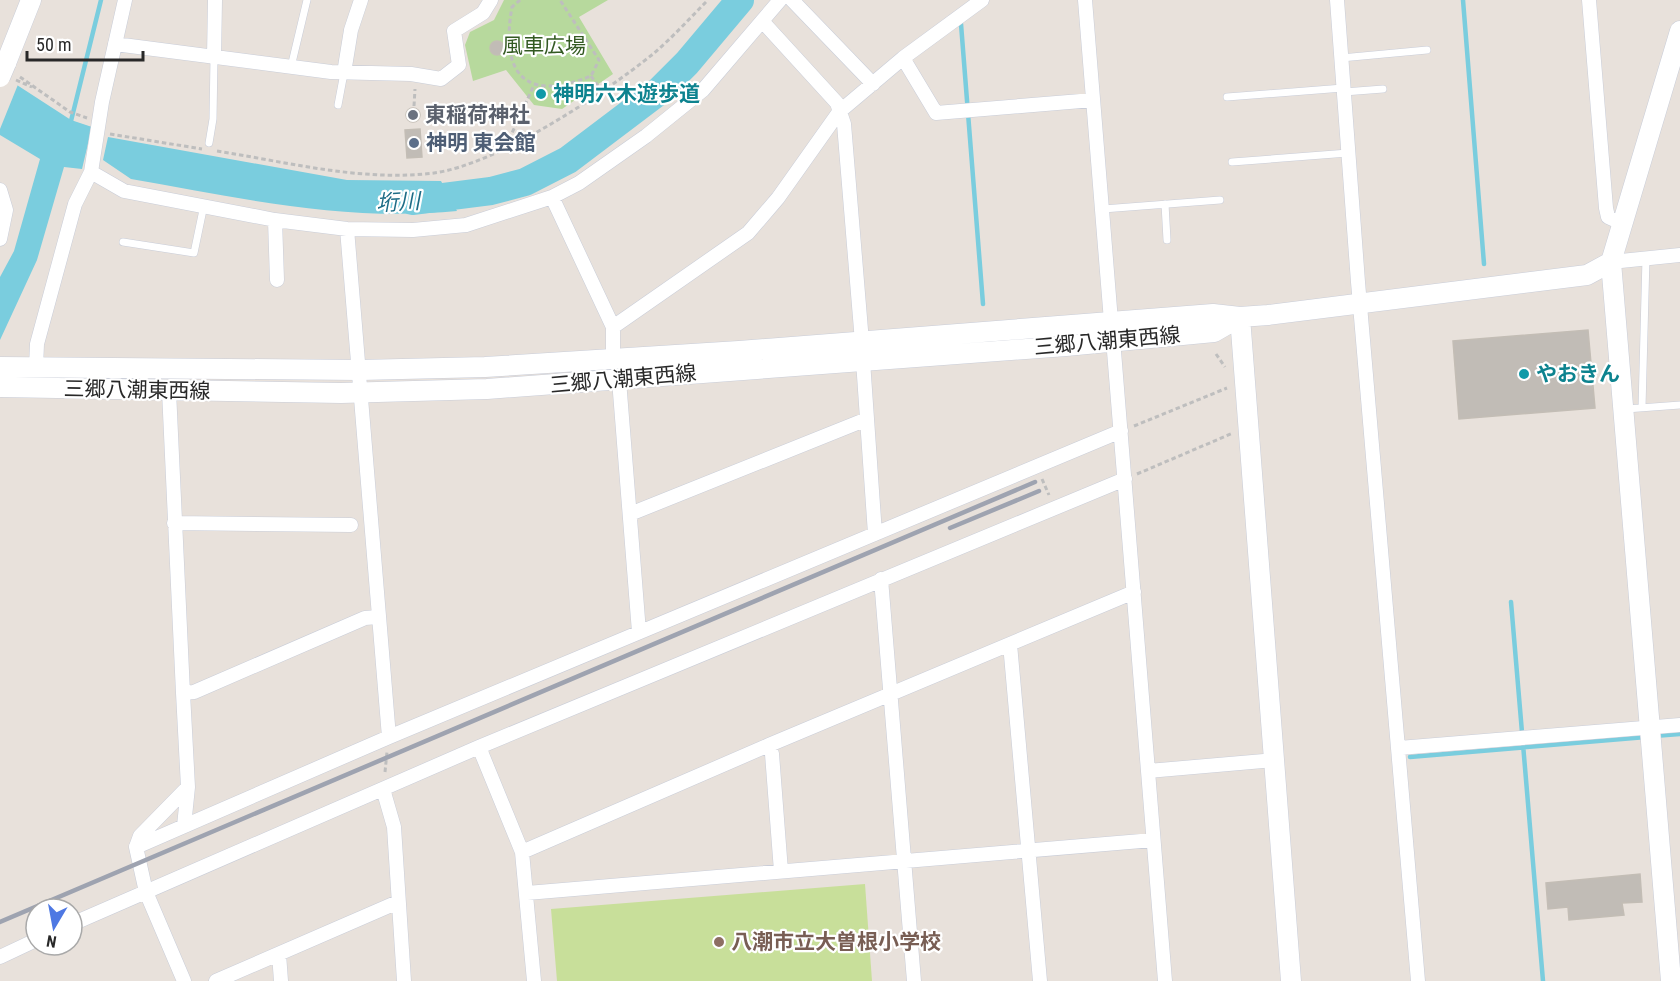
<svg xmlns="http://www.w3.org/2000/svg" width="1680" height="981" viewBox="0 0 1680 981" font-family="'Roboto Condensed','Noto Sans JP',sans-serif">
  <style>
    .green { fill: #b7d99d }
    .pitch { fill: #c8df9a }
    .water { fill: #7acdde }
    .pier { fill: #e8e1db }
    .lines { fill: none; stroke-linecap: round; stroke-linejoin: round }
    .stream { stroke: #7acdde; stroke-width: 4.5 }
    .river { stroke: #7acdde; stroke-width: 28 }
    .building { fill: #c1bcb6; stroke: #c3bdb5; stroke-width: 1.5 }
    .lane-casing { stroke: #c9cdd8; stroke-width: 8 }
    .street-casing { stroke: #c9cdd8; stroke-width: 15 }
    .secondary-casing { stroke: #c9cdd8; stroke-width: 21 }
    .path { stroke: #bebebe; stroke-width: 3; stroke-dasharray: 4.5 3; stroke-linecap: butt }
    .lane { stroke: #fff; stroke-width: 7 }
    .street { stroke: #fff; stroke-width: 14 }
    .secondary { stroke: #fff; stroke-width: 20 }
    .rail { stroke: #9ea3b0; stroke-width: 4.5 }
    .secondary-bridge-casing { stroke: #c9cdd8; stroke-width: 21; stroke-linecap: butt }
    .secondary-bridge { stroke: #fff; stroke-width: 20 }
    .culture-dot { fill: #0f9aa8; stroke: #fff; stroke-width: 2 }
    .worship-dot { fill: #6b7280; stroke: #fff; stroke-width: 2 }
    .service-dot { fill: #5c6f8a; stroke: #fff; stroke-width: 2 }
    .education-dot { fill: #8d6e63; stroke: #fff; stroke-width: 2 }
    .labels { text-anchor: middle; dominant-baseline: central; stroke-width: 4.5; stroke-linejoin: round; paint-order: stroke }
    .park-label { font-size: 21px; fill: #335a22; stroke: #fff }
    .culture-label { font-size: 21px; font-weight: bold; fill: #0d838f; stroke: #fff; text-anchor: start }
    .worship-label { font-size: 21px; font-weight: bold; fill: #5b616d; stroke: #fff; text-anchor: start }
    .service-label { font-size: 21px; font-weight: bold; fill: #4e5e75; stroke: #fff; text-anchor: start }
    .street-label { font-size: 21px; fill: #282828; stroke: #fff }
    .education-label { font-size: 21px; font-weight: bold; fill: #785e54; stroke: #fff; text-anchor: start }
    .water-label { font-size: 22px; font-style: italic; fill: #1d6c86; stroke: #fff }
  </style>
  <rect width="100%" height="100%" fill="#e8e1db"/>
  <!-- green -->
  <path class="green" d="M504 0H608L579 17 613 74 562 109 534 105 506 70 473 81 465 45 470 32 494 20Z"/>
  <!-- pitch -->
  <path class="pitch" d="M865 884 872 981H557L551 909Z"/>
  <!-- water -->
  <path class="water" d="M0 74 71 120 92 127 82 169 64 167 37 260 0 340V277L14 251 40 159 0 135Z
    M108 137 347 180 441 181 457 211C346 222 239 198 131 179L103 160Z"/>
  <!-- pier -->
  <path class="pier" d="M0 71 19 82 0 129Z"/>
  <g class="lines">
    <!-- stream -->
    <path class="stream" d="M1463 0 1484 264
      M961 24 983 304
      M70 125 101 0
      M1511 602 1543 981
      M1654 736 1680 734
      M1410 757 1646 737"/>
    <!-- river -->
    <path class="river" d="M412 201 491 191 525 182 568 160 658 92 687 63 740 0"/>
  </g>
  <!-- building -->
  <path class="building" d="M490 48a7 7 0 1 1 14 0a7 7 0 1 1-14 0Z
    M406 115a7 7 0 1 1 14 0a7 7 0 1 1-14 0Z
    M420 129 422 157 407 158 405 130Z
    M1588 330 1595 408 1459 419 1453 341Z
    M1640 874 1642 902 1622 903 1624 915 1569 920 1568 907 1548 909 1546 883Z"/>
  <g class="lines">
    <defs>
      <path id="lane" d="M1341 58 1427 50
        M291 67 307 0
        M1344 92 1383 89
        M1227 97 1343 88
        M338 105 344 73
        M209 143 213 119 214 58
        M1232 162 1348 153
        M1165 204 1167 240
        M1103 209 1220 200
        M123 242 194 253 204 205
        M1642 407 1646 258
        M1626 409 1680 405"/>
      <path id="street" d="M792 0 873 84
        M1085 0 1111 321
        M1337 0 1358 282 1418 981
        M1589 0 1606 208 1608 217 1621 223
        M762 21 837 103 844 124 862 342
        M115 44 331 72 411 74 441 79 459 65 454 31 483 13 491 0
        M214 58 215 0
        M903 58 936 113 1093 100
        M344 73 351 30 361 0
        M91 172 124 191 275 220 347 229 413 230 466 225 552 197 579 183 646 136 703 90 780 0
        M0 190 6 210 0 239
        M552 197 613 327V360
        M275 220 277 280
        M347 229 389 737
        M1611 262 1680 255
        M613 327 748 233 778 198 839 112 903 58 982 0
        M1113 339 1165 981
        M863 361 875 534
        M36 367 37 344 75 204 91 172 102 102 125 0
        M619 380 639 632
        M169 391 183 693
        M630 514 867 419
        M174 523 351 525
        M881 579 914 981
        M1010 644 1040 981
        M769 745 772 754 781 871
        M479 747 522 852 534 981
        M1399 748 1680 725
        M1148 771 1275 760
        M383 789 394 827 404 981
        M184 826 188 787 183 693 194 692 365 618 378 617
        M136 847 140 836 188 787
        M522 852 769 745 1134 592
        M527 893 1153 840
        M72 924 479 747 1125 479
        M279 954 281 981
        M0 957 36 940
        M184 981 146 892 136 847 389 737 1121 431
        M216 981 398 902"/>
      <path id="secondary" d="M6 63 31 0
        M1240 317 1291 981
        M0 367 360 370 485 367 739 351 1213 314 1240 317 1268 315 1587 275 1611 262
        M0 387 341 393 487 389 1066 346 1214 332 1240 317
        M1671 981 1611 262 1680 31"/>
    </defs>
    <!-- lane casing -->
    <use href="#lane" class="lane-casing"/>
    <!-- street casing -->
    <use href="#street" class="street-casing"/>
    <!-- secondary casing -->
    <use href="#secondary" class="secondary-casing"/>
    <!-- path -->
    <path class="path" d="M520 0 512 7C500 74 525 103 591 76L599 60 560 0
      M591 76 601 90
      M20 77 70 112 87 118
      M16 80 32 87
      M414 106 415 89
      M110 134 202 149
      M506 146 534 85
      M217 151C287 162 362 182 434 173 498 164 602 95 653 54 672 38 690 18 708 0
      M1216 354 1225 367
      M1134 426 1227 388
      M1137 474 1233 433
      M1042 479 1049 495
      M385 772 387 752"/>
    <!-- lane -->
    <use href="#lane" class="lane"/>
    <!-- street -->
    <use href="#street" class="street"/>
    <!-- secondary -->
    <use href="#secondary" class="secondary"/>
    <!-- rail -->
    <path class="rail" d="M950 528 1039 491
      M0 922 1035 482"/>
    <defs>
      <path id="secondary-bridge" d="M0 77 6 63"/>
    </defs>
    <!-- secondary-bridge casing -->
    <use href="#secondary-bridge" class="secondary-bridge-casing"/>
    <!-- secondary-bridge -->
    <use href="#secondary-bridge" class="secondary-bridge"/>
  </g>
  <!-- markers -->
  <g class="culture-dot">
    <circle cx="541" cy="94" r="6"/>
    <circle cx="1524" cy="374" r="6"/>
  </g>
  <circle class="worship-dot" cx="413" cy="115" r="6"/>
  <circle class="service-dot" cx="414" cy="143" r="6"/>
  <circle class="education-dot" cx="719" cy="942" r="6"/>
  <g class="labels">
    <!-- park labels -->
    <g class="park-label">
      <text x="544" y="46">風車広場</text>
    </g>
    <!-- culture labels -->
    <g class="culture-label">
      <text x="553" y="94">神明六木遊歩道</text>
      <text x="1536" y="374">やおきん</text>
    </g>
    <!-- worship labels -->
    <g class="worship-label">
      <text x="425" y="115">東稲荷神社</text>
    </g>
    <!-- service labels -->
    <g class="service-label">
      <text x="426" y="143">神明 東会館</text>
    </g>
    <!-- street labels -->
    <g class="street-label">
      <text transform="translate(1107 341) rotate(-5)">三郷八潮東西線</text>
      <text transform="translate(623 379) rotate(-5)">三郷八潮東西線</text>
      <text transform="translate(137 390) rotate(1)">三郷八潮東西線</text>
    </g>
    <!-- education labels -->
    <g class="education-label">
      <text x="731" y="942">八潮市立大曽根小学校</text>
    </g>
    <!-- water labels -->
    <g class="water-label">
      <text transform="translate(398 202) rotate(-3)">垳川</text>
    </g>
  </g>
  <!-- north arrow -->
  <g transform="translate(54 927) rotate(190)"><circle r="28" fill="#ffffff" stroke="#a9a9a9" stroke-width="1.5"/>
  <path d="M0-4.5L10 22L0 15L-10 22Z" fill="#4e78e3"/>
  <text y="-9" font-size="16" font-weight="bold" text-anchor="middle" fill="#282828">N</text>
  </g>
  <!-- scale -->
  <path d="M27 51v9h116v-9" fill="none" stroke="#282828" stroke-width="3"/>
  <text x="36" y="51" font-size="18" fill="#282828" stroke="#ffffff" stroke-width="4.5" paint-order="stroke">50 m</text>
</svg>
